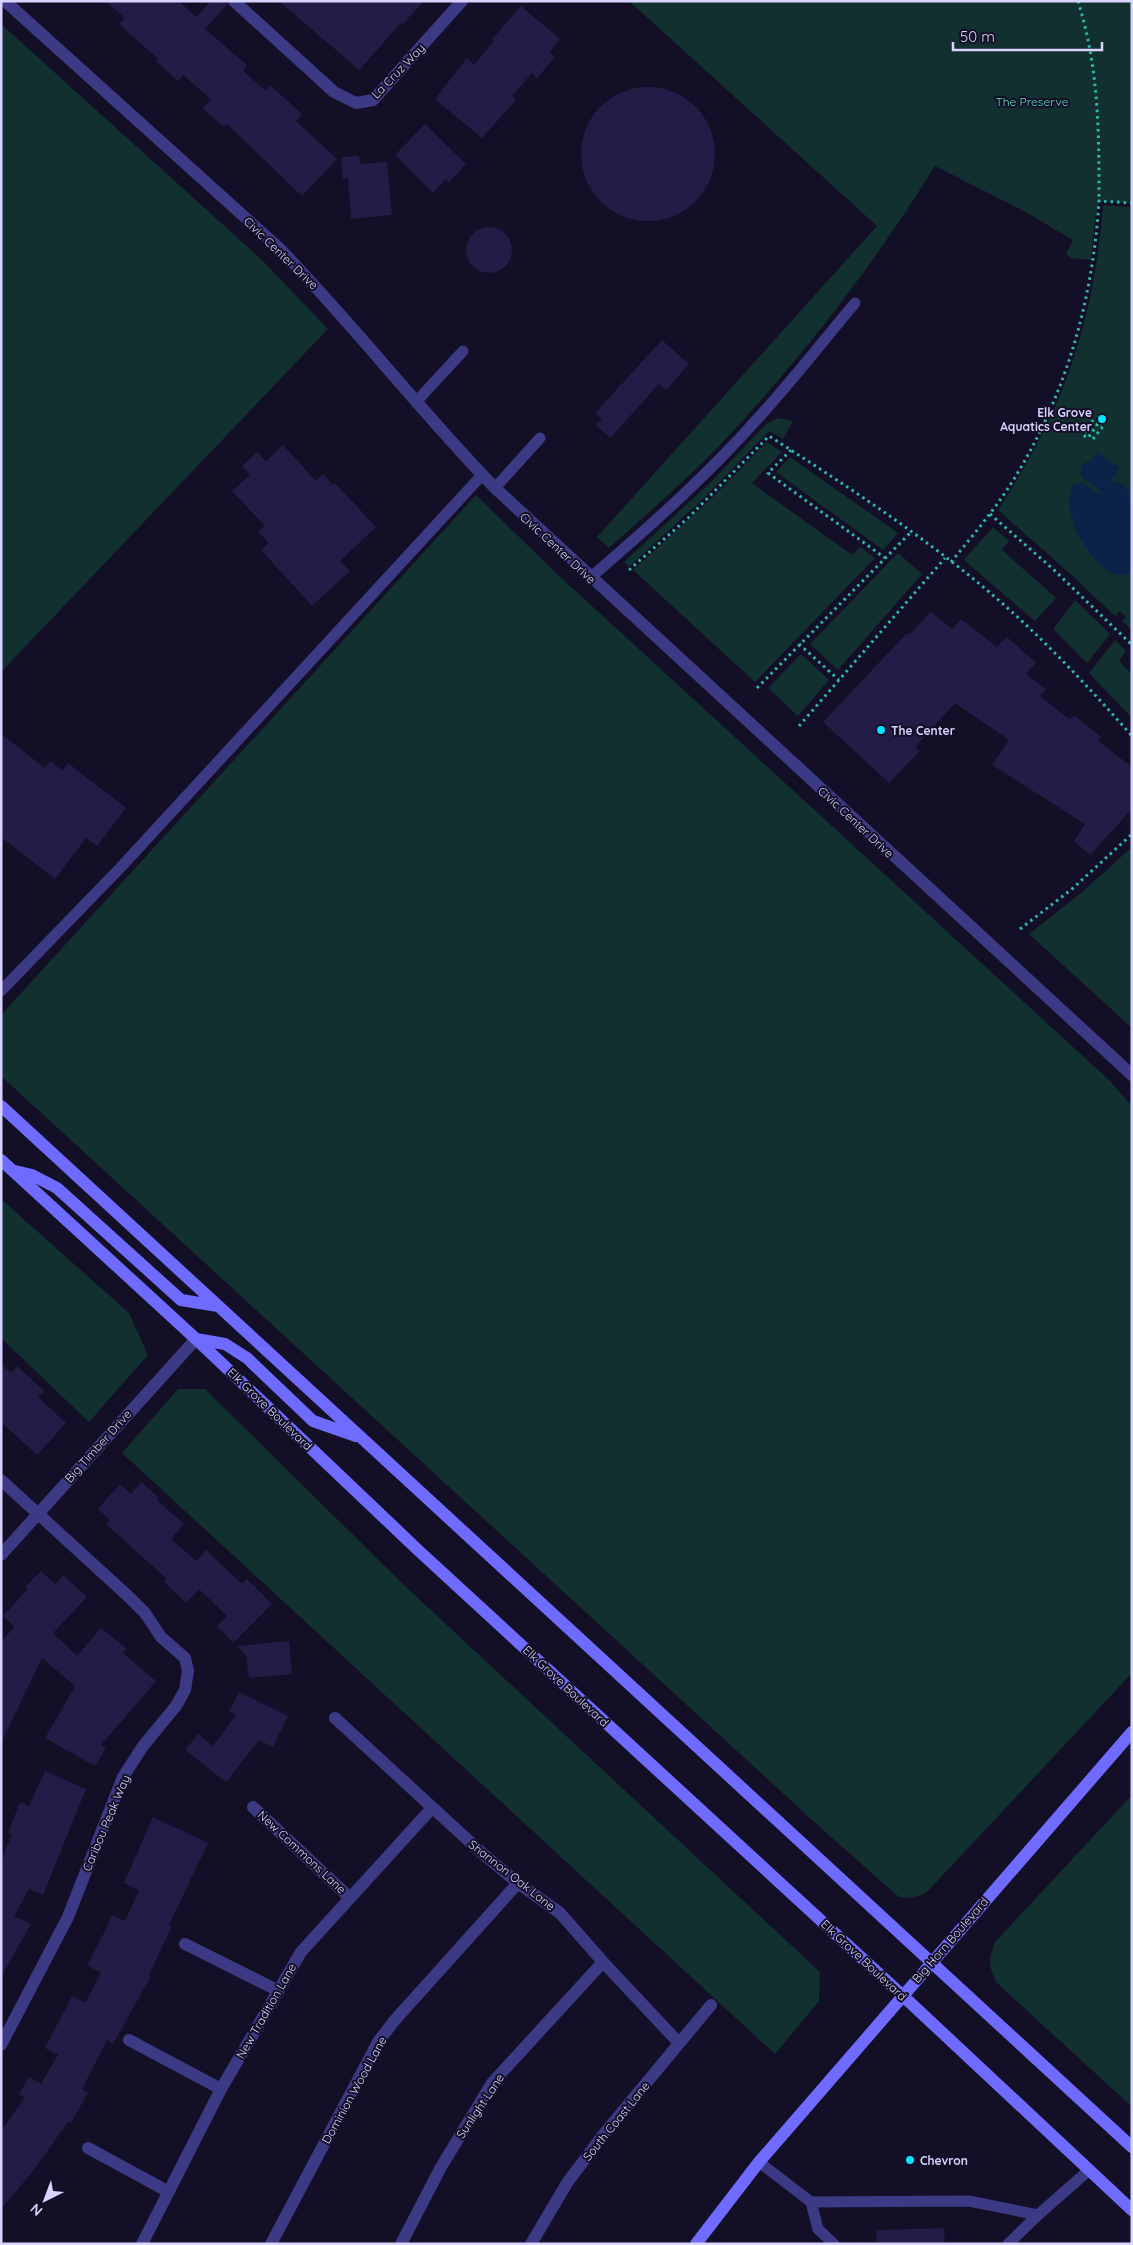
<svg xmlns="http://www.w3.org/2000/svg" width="1133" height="2245" viewBox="0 0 1133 2245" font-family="Quicksand,sans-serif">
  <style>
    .green { fill: #12302f }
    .water { fill: #0c2248 }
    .building { fill: #241b47 }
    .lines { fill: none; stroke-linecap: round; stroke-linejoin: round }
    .path { stroke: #2fb8b0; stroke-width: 3; stroke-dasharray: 2.5 4; stroke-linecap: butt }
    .service { stroke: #3d3a85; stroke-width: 11 }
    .minor { stroke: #3d3a85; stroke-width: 12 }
    .tertiary { stroke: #3d3a85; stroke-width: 12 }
    .secondary { stroke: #6f6bff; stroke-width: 12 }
    .poi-dot { fill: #00e5ff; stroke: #130f26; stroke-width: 2 }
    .labels { text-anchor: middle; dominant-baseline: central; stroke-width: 4; stroke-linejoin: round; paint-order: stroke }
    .street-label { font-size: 12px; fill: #d9d4ff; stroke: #130f26 }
    .park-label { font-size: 12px; fill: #5fe0c0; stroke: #130f26 }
    .poi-label { font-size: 12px; font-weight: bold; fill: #d9d4ff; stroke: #130f26; text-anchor: start }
  </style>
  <rect width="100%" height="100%" fill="#130f26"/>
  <!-- green -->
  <path class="green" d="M629 1H1132V203L1099 202 1095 218 1091 260 1071 258 1066 254 1073 240 1020 209 935 166C871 269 797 365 712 453 679 486 644 517 609 548L597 537 877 226Z
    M1 24 262 260 328 329 1 672Z
    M1103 205 1132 207V630L1122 621 1126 617 1120 611 1115 616 1066 570 998 510C1063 412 1094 322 1103 205Z
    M777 418 793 421 783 439 769 431 702 500 629 567 624 562 712 481 765 425Z
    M767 442 782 452 752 483 852 555 860 547 875 558 755 682 633 570 709 501Z
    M790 457 898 533 883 550 776 472Z
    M476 495 556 573 1108 1079 1132 1106V1673L926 1893 912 1898 899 1897 822 1829 1 1076V1015Z
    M993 527 1009 541 1002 550 1056 598 1035 621 964 560Z
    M898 553 922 574 838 670 810 644Z
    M1075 600 1110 634 1087 663 1053 629Z
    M1115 640 1126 651 1119 661 1132 674V718L1089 673Z
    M801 654 829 680 798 716 768 688Z
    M1132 847V1028L1029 934 1081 893Z
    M1 1199 129 1313 148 1355 89 1422 1 1338Z
    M178 1389H205L406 1587 820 1972 819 2001 775 2054 122 1453Z
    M1132 1795V2107L997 1983C988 1966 988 1958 996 1941Z"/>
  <!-- water -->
  <path class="water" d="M1098 452 1120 468 1111 481C1117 484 1123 482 1128 489 1133 499 1132 557 1132 572 1101 592 1054 509 1074 485L1082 483 1099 494 1101 491 1083 478 1080 472 1083 464 1092 460Z"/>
  <!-- building -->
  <path class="building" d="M105 1H179L196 17 211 1H226L227 5 205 29 247 65 243 71 265 90 270 85 302 114 296 121 337 159 302 196 227 124 224 127 203 109 211 99 183 75 178 81 156 61 158 59 119 24 125 18Z
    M279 1H424L403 24 401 23 359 70Z
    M521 6 560 39 550 52 555 57 537 78 532 73 512 96 516 100 482 138 435 99 467 58 474 65 494 41 492 39Z
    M581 154a67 67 0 1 1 134 0a67 67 0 1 1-134 0Z
    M425 124 466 164 449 182 446 179 433 193 395 155Z
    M359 156 360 164 387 162 392 215 351 219 348 178 343 179 341 157Z
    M466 250a23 23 0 1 1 46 0a23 23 0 1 1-46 0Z
    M662 340 689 364 666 390 659 384 610 438 596 425 602 419 595 413Z
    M283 445 316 481 323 474 333 485 335 483 376 527 340 561 350 571 312 606 261 550 269 543 258 532 265 526 232 491 250 475 242 466 257 452 266 461Z
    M931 612 952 629 961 619 997 647 1007 637 1036 663 1026 674 1046 689 1040 696 1070 720 1074 715 1101 737 1098 741 1132 767V809L1090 855 1074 841 1085 824 992 765 1009 740 955 703 915 747 920 751 889 783 823 722 907 633 910 634Z
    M1 734 45 768 50 761 62 770 68 763 126 808 97 846 86 838 55 879 1 837Z
    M1 1364 11 1373 17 1366 44 1391 38 1397 66 1423 37 1455 1 1422Z
    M141 1482 159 1498 157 1500 184 1524 171 1539 196 1561 206 1550 242 1584 247 1579 272 1604 233 1643 217 1626 227 1616 199 1589 186 1603 164 1582 167 1579 106 1524 110 1520 98 1509 120 1484 131 1494Z
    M41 1571 55 1584 63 1575 87 1597 53 1633 77 1656 101 1628 127 1649 123 1653 156 1681 101 1745 106 1748 95 1766 45 1738 75 1686 42 1658 1 1743V1641L15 1627 3 1616 28 1589 25 1587Z
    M289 1641 292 1674 249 1678 246 1656 237 1646Z
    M239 1692 288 1716 273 1747 259 1740 226 1782 185 1750 198 1734 213 1746 236 1715 229 1712Z
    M45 1771 86 1789 43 1895 29 1889 14 1916 31 1924 1 1977V1861L12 1834 8 1833 20 1802 29 1806Z
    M153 1817 208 1843 169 1925 172 1926 149 1975 151 1976 113 2044 107 2040 82 2089 88 2093 71 2123 68 2122 33 2171 1 2209V2131L25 2097 19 2094 29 2077 41 2084 58 2055 45 2048 72 1996 85 2003 101 1973 87 1965 104 1933 112 1915 125 1921 139 1890 124 1883Z
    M944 2228 945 2244H877L876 2230Z"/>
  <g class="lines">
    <!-- path -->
    <path class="path" d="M1078 1C1099 69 1099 131 1099 201
      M1093 439 1104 425 1099 422 1088 438 1083 435 1093 420
      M791 450 768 473 885 558
      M990 514 1053 569 1132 645
      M951 562C974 534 998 506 1017 474 1067 391 1093 298 1099 201L1132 203
      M629 570 689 517 769 436C844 484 919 533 988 591 1040 635 1087 685 1132 736
      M799 644 839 680
      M757 688 911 532
      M799 726 945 558
      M1020 929 1072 889 1132 834"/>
    <!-- service -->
    <path class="service" d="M416 402 463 351
      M495 488 540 438
      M590 578C649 527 708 475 760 416 793 380 823 341 855 303
      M1 991 121 867 482 475
      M759 2162 811 2202 969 2201 1038 2215 1088 2171
      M811 2202 818 2229 834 2244
      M1008 2244 1038 2215"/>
    <!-- minor -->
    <path class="minor" d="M234 1 334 92 356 103 373 100 462 1
      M1 1480 129 1597 145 1613 161 1637 185 1658 188 1671 185 1690 176 1706 143 1746 123 1777 68 1917 1 2045
      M1 1555 196 1339
      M335 1718 482 1853 518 1883 560 1913 603 1962 679 2043
      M253 1807 350 1898
      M185 1944 277 1990
      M129 2040 221 2089
      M88 2148 169 2192
      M142 2244 221 2089 301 1952 432 1808
      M271 2244 378 2042 394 2021 518 1883
      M401 2244 441 2167 492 2083 603 1962
      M531 2244 567 2183 603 2135 711 2005"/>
    <!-- tertiary -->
    <path class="tertiary" d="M5 1 279 248C354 325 420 411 495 488L1132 1075"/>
    <!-- secondary -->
    <path class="secondary" d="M1 1106 1132 2147
      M1 1160 196 1339 419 1551 902 1995 1132 2210
      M15 1171 32 1175 57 1188 181 1300 218 1306
      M196 1339 225 1344 247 1358 313 1421 356 1436
      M696 2244 759 2162 1132 1732"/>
  </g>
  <!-- markers -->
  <g class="poi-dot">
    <circle cx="1102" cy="419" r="5"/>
    <circle cx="881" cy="730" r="5"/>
    <circle cx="910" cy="2160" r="5"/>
  </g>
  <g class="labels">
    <!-- street labels -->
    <g class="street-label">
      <text transform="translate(398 71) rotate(-46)">La Cruz Way</text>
      <text transform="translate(281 253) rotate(44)">Civic Center Drive</text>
      <text transform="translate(558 548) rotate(43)">Civic Center Drive</text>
      <text transform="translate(856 822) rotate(43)">Civic Center Drive</text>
      <text transform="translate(270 1409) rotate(44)">Elk Grove Boulevard</text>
      <text transform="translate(98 1446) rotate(-48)">Big Timber Drive</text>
      <text transform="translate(566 1686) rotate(43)">Elk Grove Boulevard</text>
      <text transform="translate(106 1823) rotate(-67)">Caribou Peak Way</text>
      <text transform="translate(302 1852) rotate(43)">New Commons Lane</text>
      <text transform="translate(512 1875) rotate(38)">Shannon Oak Lane</text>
      <text transform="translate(950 1940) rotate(-49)">Big Horn Boulevard</text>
      <text transform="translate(864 1960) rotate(43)">Elk Grove Boulevard</text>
      <text transform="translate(266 2011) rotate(-60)">New Tradition Lane</text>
      <text transform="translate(354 2090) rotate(-61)">Dominion Wood Lane</text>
      <text transform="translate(480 2106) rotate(-56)">Sunlight Lane</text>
      <text transform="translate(616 2121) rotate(-51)">South Coast Lane</text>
    </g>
    <!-- park labels -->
    <g class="park-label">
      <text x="1032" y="101">The Preserve</text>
    </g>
    <!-- poi labels -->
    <g class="poi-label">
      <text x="1092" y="412" text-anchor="end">Elk Grove<tspan x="1092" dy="14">Aquatics Center</tspan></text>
      <text x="891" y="730">The Center</text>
      <text x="920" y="2160">Chevron</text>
    </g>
  </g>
  <!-- border -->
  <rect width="1133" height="2245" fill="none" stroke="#d9d4ff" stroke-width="5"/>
  <!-- north arrow -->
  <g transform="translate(45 2200) rotate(222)" stroke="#130f26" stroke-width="4" paint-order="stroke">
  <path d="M0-4L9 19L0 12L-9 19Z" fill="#d9d4ff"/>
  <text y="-8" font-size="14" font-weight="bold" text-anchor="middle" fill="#d9d4ff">N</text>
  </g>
  <!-- scale -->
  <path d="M953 42v8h149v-8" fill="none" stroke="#d9d4ff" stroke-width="2.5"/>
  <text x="960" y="42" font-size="15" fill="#d9d4ff" stroke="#130f26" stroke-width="4" paint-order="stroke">50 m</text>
</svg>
